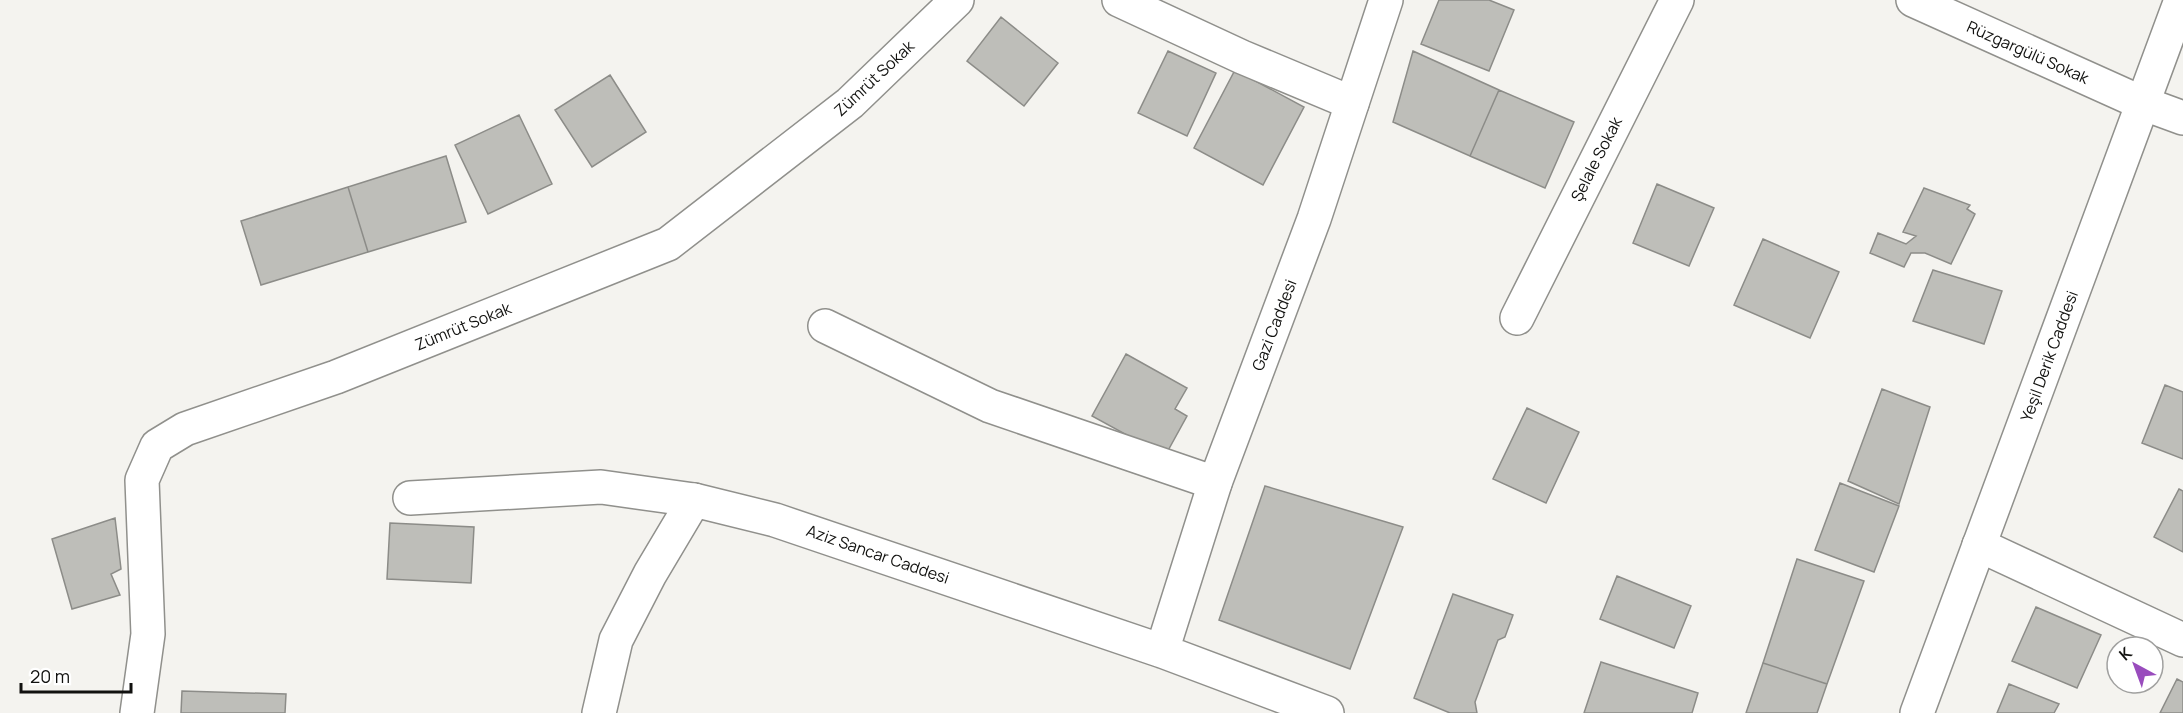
<svg xmlns="http://www.w3.org/2000/svg" width="2183" height="713" viewBox="0 0 2183 713" font-family="Manrope,sans-serif">
  <style>
    .building { fill: #bebeb9; stroke: #8c8c88; stroke-width: 1.5 }
    .lines { fill: none; stroke-linecap: round; stroke-linejoin: round }
    .minor-casing { stroke: #90908c; stroke-width: 36 }
    .tertiary-casing { stroke: #90908c; stroke-width: 36 }
    .secondary-casing { stroke: #90908c; stroke-width: 36 }
    .minor { stroke: #fff; stroke-width: 33 }
    .tertiary { stroke: #fff; stroke-width: 33 }
    .secondary { stroke: #fff; stroke-width: 33 }
    .labels { text-anchor: middle; dominant-baseline: central; stroke-width: 4.5; stroke-linejoin: round; paint-order: stroke }
    .street-label { font-size: 16px; fill: #11110f; stroke: #fff }
  </style>
  <rect width="100%" height="100%" fill="#f4f3ef"/>
  <!-- building -->
  <path class="building" d="M1439 0H1489L1514 10 1489 71 1421 44Z
    M1001 17 1058 63 1024 106 967 61Z
    M1168 51 1216 73 1187 136 1138 113Z
    M1413 51 1499 90 1470 156 1393 122Z
    M1235 70 1304 107 1263 185 1194 148Z
    M610 75 646 132 592 167 555 110Z
    M1499 90 1574 122 1545 188 1470 156Z
    M519 115 552 184 488 214 455 145Z
    M446 156 466 222 368 252 348 187Z
    M1657 184 1714 208 1689 266 1633 243Z
    M348 187 368 252 261 285 241 221Z
    M1924 188 1970 205 1967 209 1975 214 1951 264 1925 253H1911L1904 267 1870 253 1878 233 1906 244 1916 236 1903 232Z
    M1763 239 1839 272 1810 338 1734 305Z
    M1933 270 2002 291 1984 344 1913 321Z
    M1126 354 1187 388 1175 409 1187 416 1165 456 1092 416Z
    M2165 385 2183 392V459L2142 443Z
    M1882 389 1930 407 1899 504 1848 481Z
    M1527 408 1579 432 1546 503 1493 479Z
    M1840 483 1899 506 1874 572 1815 550Z
    M1265 486 1403 527 1350 669 1219 620Z
    M2179 489 2183 491V552L2154 537Z
    M115 518 121 569 111 574 120 595 72 609 52 539Z
    M390 523 474 527 471 583 387 579Z
    M1797 559 1864 581 1827 684 1763 663Z
    M1617 576 1691 606 1674 648 1600 619Z
    M1453 594 1513 615 1505 637 1498 640 1475 702 1477 713H1450L1414 698Z
    M2036 607 2101 635 2077 688 2012 661Z
    M1601 662 1698 693 1692 713H1584Z
    M1763 663 1827 684 1817 713H1746Z
    M2177 679 2183 682V713H2160Z
    M2009 684 2059 704 2054 713H1997Z
    M182 691 286 694 285 713H181Z"/>
  <g class="lines">
    <defs>
      <path id="minor" d="M1119 0 1242 57 1352 103
        M1913 0 2142 103 2183 118
        M1517 318 1677 0
        M825 326 990 406 1215 483
        M1979 545 2183 640
        M137 713 148 634 142 480 157 446 185 429 336 377 668 244 850 103 957 0
        M599 713 616 640 650 574 694 500"/>
      <path id="tertiary" d="M410 498 601 487 694 500 775 520 1162 651 1327 713
        M1162 651 1215 483 1314 219 1386 0"/>
      <path id="secondary" d="M1917 713 2181 0"/>
    </defs>
    <!-- minor casing -->
    <use href="#minor" class="minor-casing"/>
    <!-- tertiary casing -->
    <use href="#tertiary" class="tertiary-casing"/>
    <!-- secondary casing -->
    <use href="#secondary" class="secondary-casing"/>
    <!-- minor -->
    <use href="#minor" class="minor"/>
    <!-- tertiary -->
    <use href="#tertiary" class="tertiary"/>
    <!-- secondary -->
    <use href="#secondary" class="secondary"/>
  </g>
  <g class="labels">
    <!-- street labels -->
    <g class="street-label">
      <text transform="translate(2028 52) rotate(24)">Rüzgargülü Sokak</text>
      <text transform="translate(874 78) rotate(-43)">Zümrüt Sokak</text>
      <text transform="translate(1596 159) rotate(-63)">Şelale Sokak</text>
      <text transform="translate(1274 325) rotate(-69)">Gazi Caddesi</text>
      <text transform="translate(463 326) rotate(-22)">Zümrüt Sokak</text>
      <text transform="translate(2049 356) rotate(-70)">Yeşil Derik Caddesi</text>
      <text transform="translate(878 554) rotate(19)">Aziz Sancar Caddesi</text>
    </g>
  </g>
  <!-- north arrow -->
  <g transform="translate(2135 665) rotate(319)"><circle r="28" fill="#ffffff" stroke="#a0a09f" stroke-width="1.5"/>
  <path d="M0-4.5L10 22L0 15L-10 22Z" fill="#994cbd"/>
  <text y="-9" font-size="16" font-weight="bold" text-anchor="middle" fill="#11110f">K</text>
  </g>
  <!-- scale -->
  <path d="M21 683v9h110v-9" fill="none" stroke="#11110f" stroke-width="3"/>
  <text x="30" y="683" font-size="18" fill="#11110f" stroke="#ffffff" stroke-width="4.5" paint-order="stroke">20 m</text>
</svg>
